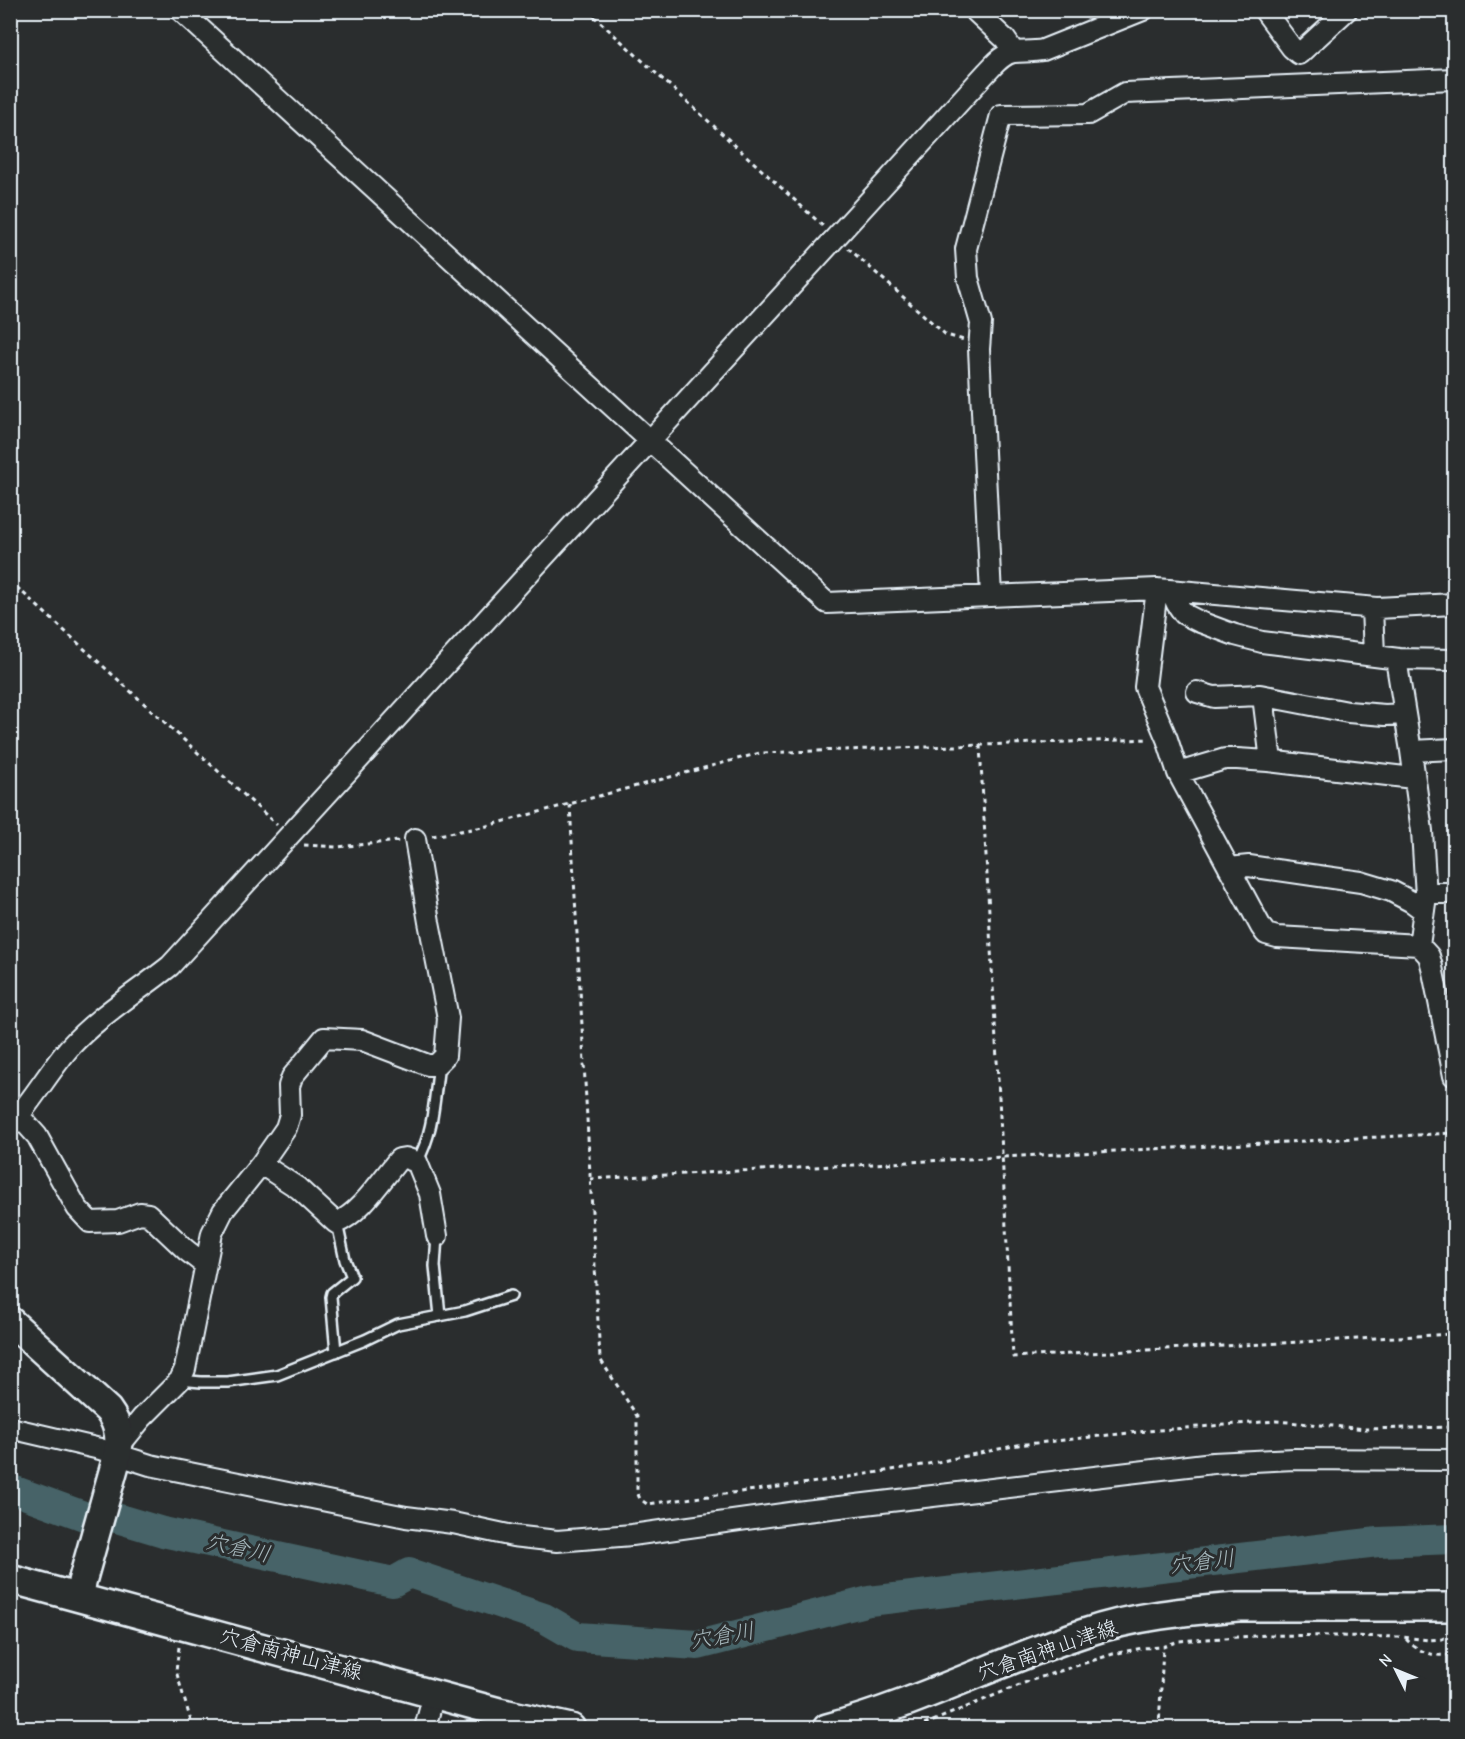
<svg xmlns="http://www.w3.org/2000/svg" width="1465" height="1739" viewBox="0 0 1465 1739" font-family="'Comic Neue','Klee One',sans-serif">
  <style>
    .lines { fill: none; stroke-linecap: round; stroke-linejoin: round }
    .river { stroke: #466467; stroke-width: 30 }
    .lane-casing { stroke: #e8f1f8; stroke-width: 14 }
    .street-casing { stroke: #e8f1f8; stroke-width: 24 }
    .secondary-casing { stroke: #e8f1f8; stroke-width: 32 }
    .path { stroke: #e8f1f8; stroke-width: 3; stroke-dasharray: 4.5 4.5; stroke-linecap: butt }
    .lane { stroke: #2a2d2e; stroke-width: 9 }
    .street { stroke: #2a2d2e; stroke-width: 20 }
    .secondary { stroke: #2a2d2e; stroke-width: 27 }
    .labels { text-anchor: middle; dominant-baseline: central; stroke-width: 6; stroke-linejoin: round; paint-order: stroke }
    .street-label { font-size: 21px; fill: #e8f1f8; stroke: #2a2d2e }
    .water-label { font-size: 22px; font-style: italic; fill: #a7b9be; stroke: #2a2d2e }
  </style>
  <rect width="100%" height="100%" fill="#2a2d2e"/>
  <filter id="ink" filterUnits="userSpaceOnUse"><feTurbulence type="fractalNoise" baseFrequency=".0167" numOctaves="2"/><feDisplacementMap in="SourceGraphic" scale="12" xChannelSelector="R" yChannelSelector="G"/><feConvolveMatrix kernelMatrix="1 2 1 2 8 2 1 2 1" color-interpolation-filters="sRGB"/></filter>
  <g filter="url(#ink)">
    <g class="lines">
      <!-- river -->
      <path class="river" d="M10 1489 84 1516 113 1517 163 1532 393 1582 409 1573 544 1618 577 1637 698 1645 869 1601 1378 1542 1454 1539"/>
      <defs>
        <path id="lane" d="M417 1162C433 1134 434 1103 438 1072L436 1065
          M437 1236 435 1266 440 1316
          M336 1352 331 1297 332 1293 352 1277 345 1260 337 1223
          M180 1380 201 1382H228L277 1375 365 1340 398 1324 465 1311 511 1296"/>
        <path id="street" d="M180 10 827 603 1157 589 1377 608 1454 604
          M974 10 1005 39 1014 52
          M1264 10 1292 48 1299 54 1347 10
          M1157 589 1145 687 1167 739 1178 773 1261 927 1266 934 1277 937 1419 945 1429 956 1432 967 1454 1076
          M1171 591 1177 604 1184 614 1200 622 1235 635 1262 642 1399 659 1454 660
          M991 596 979 349 981 323 968 278 966 249 1001 115 1088 114 1125 93 1454 79
          M1372 608 1374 655
          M1396 659 1411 751
          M1197 692 1214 697 1260 695 1348 712 1385 715 1405 714
          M1263 696 1271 761
          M1178 773 1225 759H1237L1268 761 1413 778
          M1229 868 1249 866 1361 882 1391 891 1412 902 1424 911
          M1425 893H1454
          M1419 945 1426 896 1422 831 1411 751 1454 749
          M19 1116 37 1136 77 1208 90 1222 118 1221 140 1213 148 1214 186 1250 204 1264
          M10 1126C32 1101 48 1073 69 1048 99 1015 136 993 170 966L986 73C994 65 1002 54 1014 52 1024 51 1032 52 1043 50L1143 10
          M261 1164 298 1188 336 1223C360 1214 382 1179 399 1159L405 1158 417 1162 430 1194 437 1236
          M10 1428 100 1449 150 1465 406 1517 453 1523 513 1536 557 1541 632 1535 797 1512 1213 1463 1294 1459 1454 1460
          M120 1445 142 1418 180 1380 185 1369 212 1233 223 1211 261 1164 286 1128 290 1115 289 1086 292 1077 324 1038 362 1040 428 1065H436L445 1056 448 1018 429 922 415 839
          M425 1728 434 1694"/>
        <path id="secondary" d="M10 1321 108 1410C120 1426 121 1441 116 1461L82 1582 80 1597
          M10 1579 499 1712 571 1728
          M827 1728C916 1704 997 1662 1084 1633 1134 1616 1186 1611 1238 1607H1454"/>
      </defs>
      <!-- lane casing -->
      <use href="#lane" class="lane-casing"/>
      <!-- street casing -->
      <use href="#street" class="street-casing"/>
      <!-- secondary casing -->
      <use href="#secondary" class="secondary-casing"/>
      <!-- path -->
      <path class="path" d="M587 10 823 226
        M848 248 946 335 964 340
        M10 581 277 825
        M980 745 1013 1357 1454 1334
        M570 804 600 1359 637 1416V1492L640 1499 647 1504 817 1482 923 1465 1018 1445 1147 1431 1276 1421 1366 1429 1454 1427
        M432 836 483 827 760 753 1150 739
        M304 845 337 847 399 841
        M590 1179 1454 1133
        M1406 1639C1419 1653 1436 1658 1454 1654
        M179 1647 176 1671 193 1728
        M916 1728 1029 1681 1113 1654 1142 1648 1163 1647 1178 1641 1269 1635 1401 1637 1429 1640 1442 1639 1454 1634
        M1159 1728 1163 1647"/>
      <!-- lane -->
      <use href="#lane" class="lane"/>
      <!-- street -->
      <use href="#street" class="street"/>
      <!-- secondary -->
      <use href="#secondary" class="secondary"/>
    </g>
  </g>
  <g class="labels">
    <!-- street labels -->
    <g class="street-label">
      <text transform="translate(1047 1650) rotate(-19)">穴倉南神山津線</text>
      <text transform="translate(291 1654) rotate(15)">穴倉南神山津線</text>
    </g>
    <!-- water labels -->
    <g class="water-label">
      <text transform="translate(238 1548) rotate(12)">穴倉川</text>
      <text transform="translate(1202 1562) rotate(-7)">穴倉川</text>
      <text transform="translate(722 1636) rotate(-10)">穴倉川</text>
    </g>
  </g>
  <!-- margin -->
  <rect width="1465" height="1739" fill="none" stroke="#2a2d2e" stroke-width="36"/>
  <rect x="18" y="18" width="1429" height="1703" fill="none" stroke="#e8f1f8" stroke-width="2" filter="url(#ink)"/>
  <!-- north arrow -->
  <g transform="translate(1396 1670) rotate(313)" stroke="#2a2d2e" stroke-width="4.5" paint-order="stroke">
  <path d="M0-4.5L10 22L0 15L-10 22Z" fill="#e8f1f8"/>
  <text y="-9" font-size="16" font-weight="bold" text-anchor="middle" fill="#e8f1f8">N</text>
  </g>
</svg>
